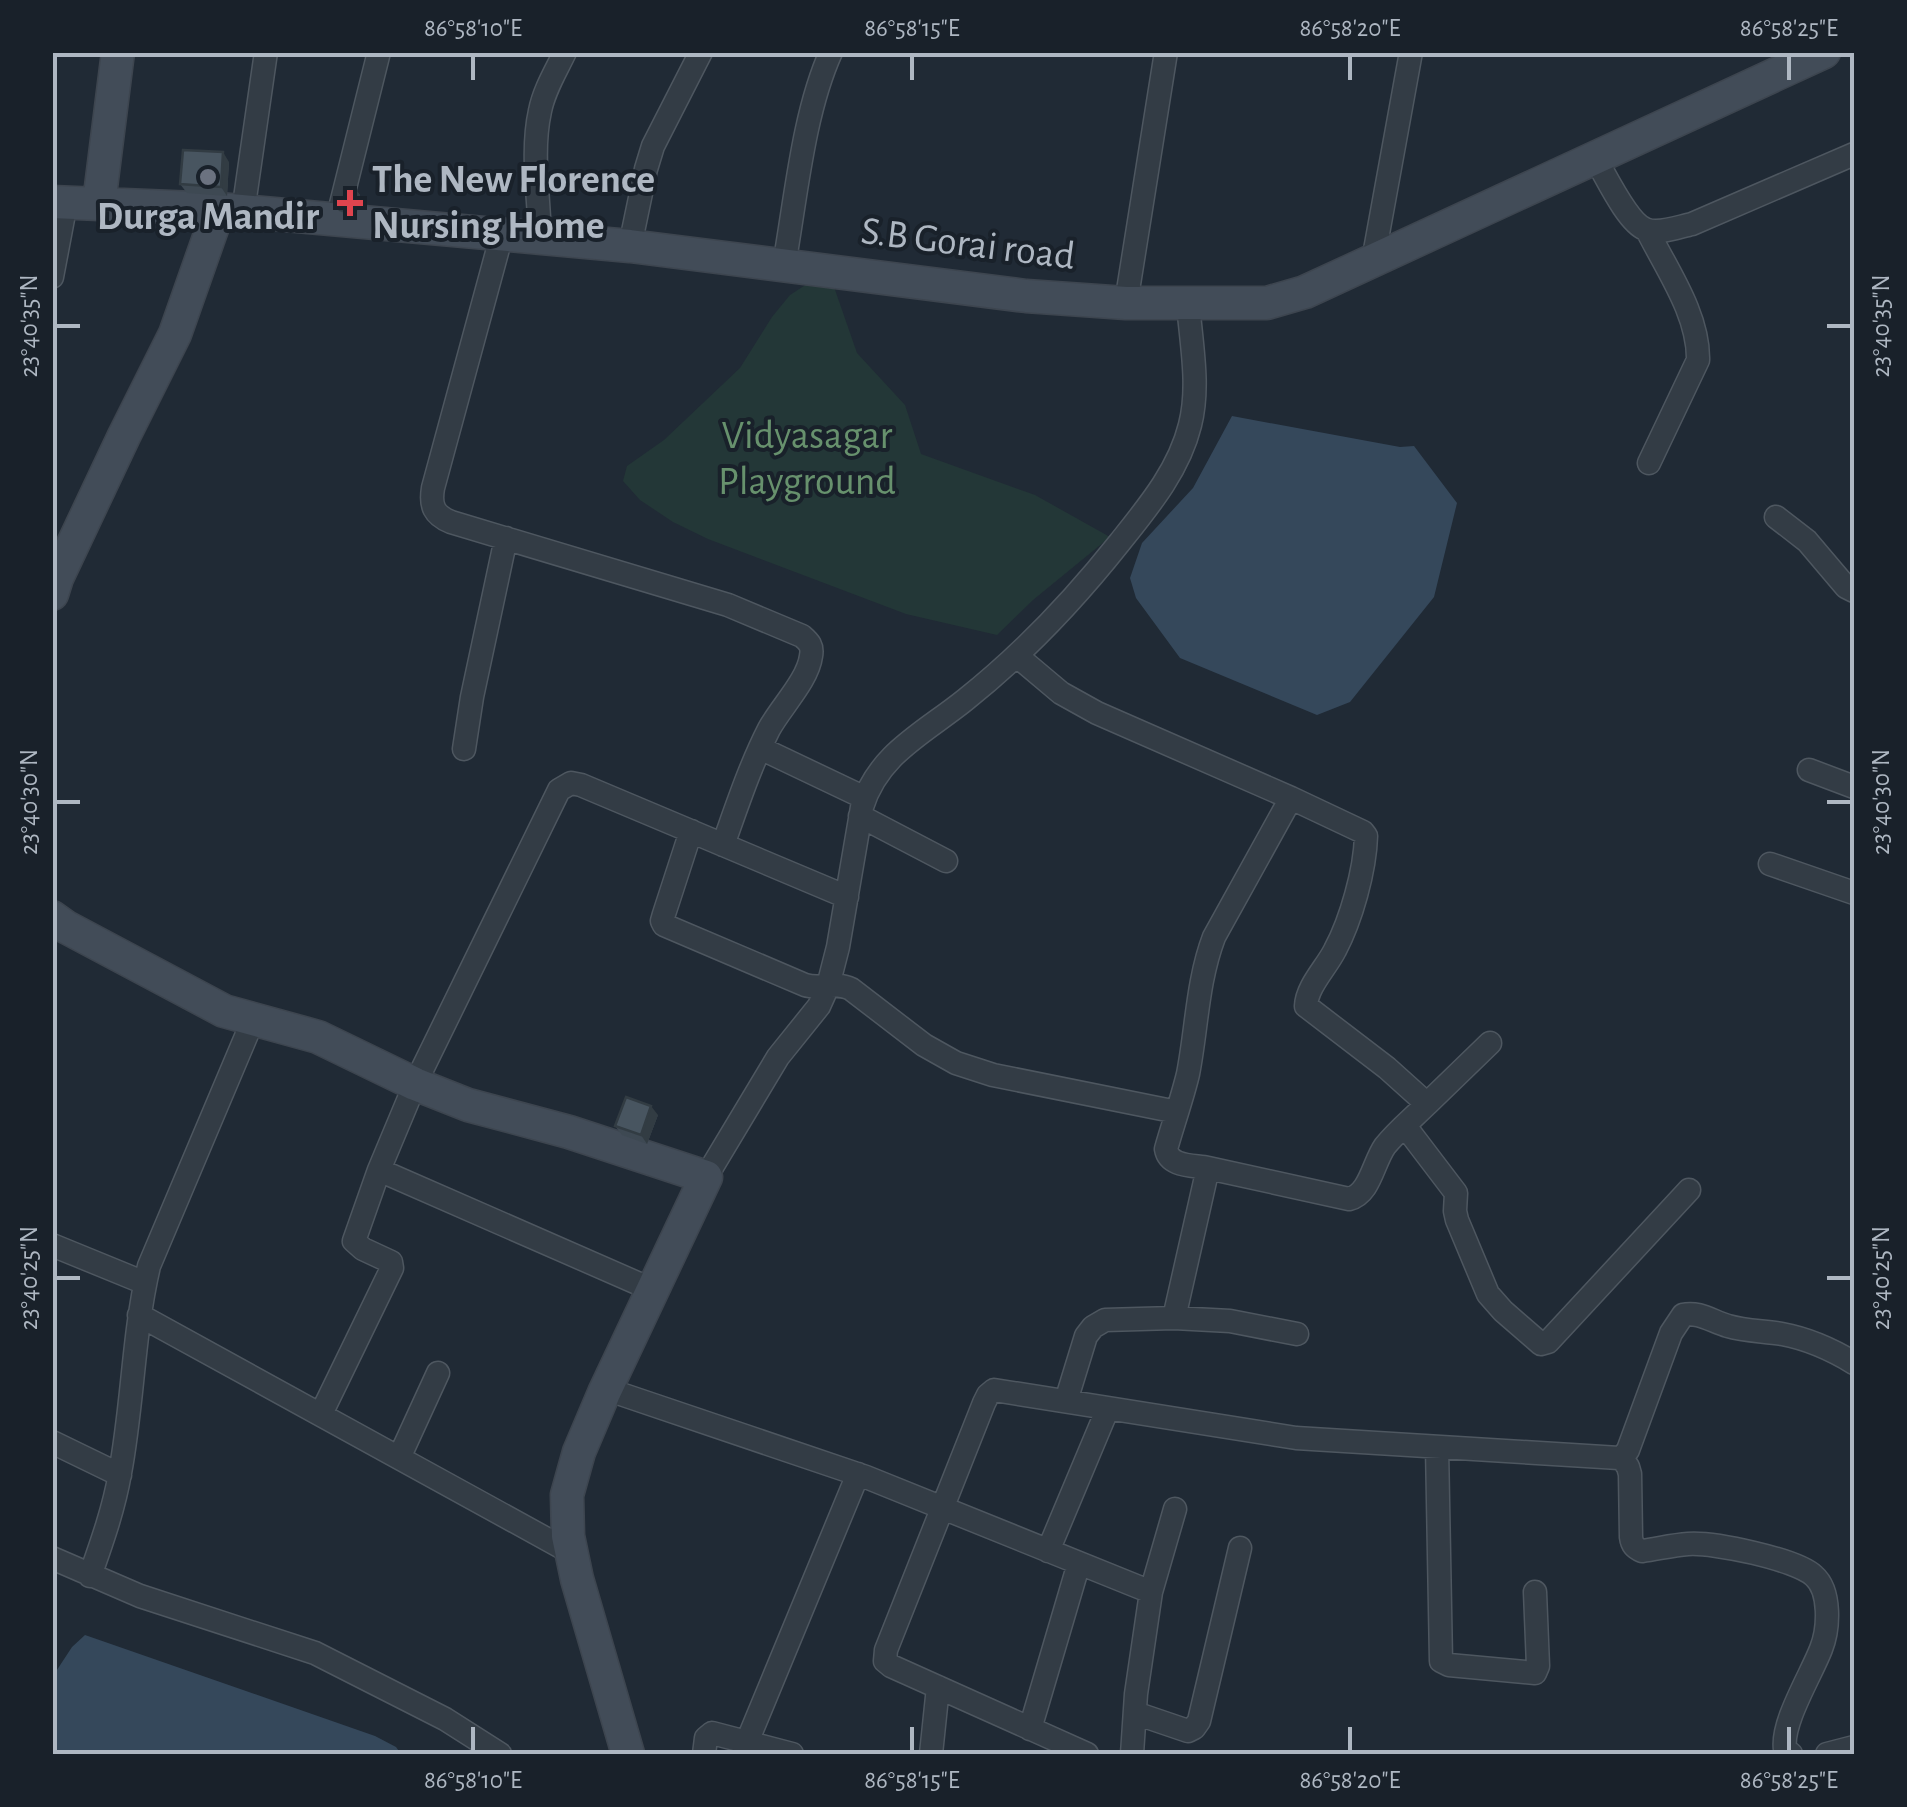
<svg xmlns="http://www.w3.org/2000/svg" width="1907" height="1807" viewBox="0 0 1907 1807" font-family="'Alegreya Sans',sans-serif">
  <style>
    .green { fill: #233737 }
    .water { fill: #35485b }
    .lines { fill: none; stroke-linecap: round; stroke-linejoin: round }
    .street-casing { stroke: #4e5760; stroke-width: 25 }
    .secondary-casing { stroke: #3d454f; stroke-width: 35 }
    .street { stroke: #333c45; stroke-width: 22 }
    .secondary { stroke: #424c58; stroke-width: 32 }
    .wall { fill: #3e4953 }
    .shaded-wall { fill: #323c43 }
    .building { fill: #485560; stroke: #323c43; stroke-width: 2.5 }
    .ticks { fill: none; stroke: #aeb7c2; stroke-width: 4 }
    .worship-dot { fill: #6b7280; stroke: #19212a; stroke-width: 4 }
    .health-dot { fill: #e0444e; stroke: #19212a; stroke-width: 4 }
    .labels { text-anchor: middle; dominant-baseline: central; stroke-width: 8; stroke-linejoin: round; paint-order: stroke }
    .poi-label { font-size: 40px; font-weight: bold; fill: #aeb7c2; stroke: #19212a; text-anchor: start }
    .street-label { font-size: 40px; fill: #aeb7c2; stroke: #19212a }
    .park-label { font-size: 40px; fill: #67916d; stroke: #19212a }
    .neatline { fill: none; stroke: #aeb7c2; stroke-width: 4 }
    .ticks-label { font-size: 25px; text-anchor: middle; fill: #aeb7c2 }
  </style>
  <rect width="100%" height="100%" fill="#202a35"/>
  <!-- green -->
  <path class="green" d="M810 282 833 284 857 353 905 405 921 454 1035 495 1110 537 1033 600 997 635 906 614 708 539 673 522 640 500 623 481 627 466 664 440 740 368 772 317 790 295Z"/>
  <!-- water -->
  <path class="water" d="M1232 416 1400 447 1414 446 1457 503 1434 597 1350 702 1317 715 1180 658 1136 598 1130 578 1142 543 1193 488Z
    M85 1635 375 1736 396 1747 401 1754H53V1676L72 1647Z"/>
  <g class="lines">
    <defs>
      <path id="street" d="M1595 158C1606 176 1627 222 1645 229 1658 235 1678 227 1692 224L1854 154
        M243 212 266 52
        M338 216 379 52
        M1647 230C1667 270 1699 315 1698 360L1649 463
        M502 234 433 488C430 506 434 515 451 522L728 605 802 636C809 642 813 646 811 656 808 680 781 707 769 729 750 766 737 806 723 845
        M540 238C539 197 531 151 540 111 544 90 556 71 565 52
        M630 246 646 169 653 146 701 52
        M1373 261 1411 52
        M784 265C796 198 803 114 831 52
        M52 277 66 203
        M1126 303 1166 52
        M1776 517 1807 541 1846 587 1854 591
        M1017 656 1061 693 1097 713 1291 798 1214 937C1197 982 1197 1028 1188 1074 1182 1099 1173 1124 1166 1149 1169 1167 1193 1165 1208 1168L1174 1318
        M760 748 865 798
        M464 749 472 697 506 538
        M1809 770 1854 787
        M860 816 946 861
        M691 831 664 914 662 921 664 925 805 985C821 990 835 981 851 989L924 1045 956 1063 993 1075 1177 1112
        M1770 864 1854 893
        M1427 1104 1490 1043
        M1405 1126 1456 1193 1455 1211 1457 1220 1488 1294 1503 1311 1541 1344 1548 1342 1689 1190
        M1208 1168 1349 1199C1370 1194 1373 1163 1385 1146 1397 1131 1413 1118 1427 1104L1387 1068 1306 1006C1307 986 1326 968 1335 950 1351 920 1365 871 1366 836L1363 832 1291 798
        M379 1170 653 1290
        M706 1177 778 1057 819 1006 828 986 838 947 862 807C878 754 924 733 965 700 1023 654 1074 600 1120 542 1148 507 1179 470 1190 425 1200 386 1191 343 1188 303
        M52 1245 145 1283
        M139 1315 572 1553
        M606 1389 866 1477 1151 1592 1136 1694 1132 1754
        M1066 1401 1086 1336 1093 1327 1105 1320 1174 1318 1230 1321 1297 1334
        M321 1414 392 1268 391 1262 363 1249 354 1241 379 1170 415 1084 559 790 571 783 581 785 847 897
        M52 1442 120 1475
        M1437 1447 1441 1661 1449 1665 1535 1673 1538 1666 1535 1592
        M399 1458 438 1373
        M1622 1458 1628 1467 1630 1474 1631 1537C1632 1545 1635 1548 1642 1551 1657 1549 1673 1545 1688 1544 1713 1542 1796 1559 1814 1576 1831 1591 1829 1629 1821 1649 1811 1675 1781 1723 1785 1749L1791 1754
        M1048 1551 1108 1408
        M52 1558 140 1596 315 1653 445 1719 500 1754
        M90 1576C102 1542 114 1508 120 1473 133 1404 133 1334 149 1266L253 1020
        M1151 1592 1175 1509
        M1135 1713 1188 1731 1194 1728 1199 1721 1240 1548
        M1030 1729 1079 1563
        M747 1742 858 1474
        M704 1754 706 1738 712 1733 792 1754
        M931 1754 938 1687
        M1087 1754 891 1666 885 1661 886 1650 984 1403 988 1395 994 1390 1296 1438 1619 1458H1622L1628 1450 1671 1333 1683 1315C1699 1311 1713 1322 1728 1326 1745 1331 1764 1331 1782 1334 1809 1339 1831 1349 1854 1363
        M1827 1754 1854 1747"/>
      <path id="secondary" d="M52 202 219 209 630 246 1026 296 1126 303H1267L1305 292 1824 52
        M99 203 118 52
        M52 594 57 578 124 436 175 334 219 209
        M52 917 66 927 224 1011 318 1037 415 1084 468 1105 569 1132 706 1177 604 1393 579 1452 567 1495 568 1536 577 1579 628 1754"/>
    </defs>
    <!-- street casing -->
    <use href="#street" class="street-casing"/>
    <!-- secondary casing -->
    <use href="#secondary" class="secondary-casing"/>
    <!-- street -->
    <use href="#street" class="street"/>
    <!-- secondary -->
    <use href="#secondary" class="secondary"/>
  </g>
  <!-- wall -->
  <path class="wall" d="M229 162 227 196 187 193 180 184Z
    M356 190 360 195 356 217 343 214 340 210Z
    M658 1115 647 1144 622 1135 615 1126Z"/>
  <!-- shaded-wall -->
  <path class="shaded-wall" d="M223 152 229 162 227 196 221 187Z
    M356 190 360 195 356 217 352 212Z
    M651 1106 658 1115 647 1144 641 1135Z"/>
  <!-- building -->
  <path class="building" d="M183 150 223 152 221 187 180 184Z
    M344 188 356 190 352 212 340 210Z
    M626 1097 651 1106 641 1135 615 1126Z"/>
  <!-- ticks -->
  <path class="ticks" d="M473 55V80M912 55V80M1350 55V80M1789 55V80M55 326H80M1827 326H1852M55 802H80M1827 802H1852M55 1278H80M1827 1278H1852M473 1727V1752M912 1727V1752M1350 1727V1752M1789 1727V1752"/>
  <!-- markers -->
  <circle class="worship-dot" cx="208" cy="177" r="10"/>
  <path class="health-dot" d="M345 188h10v10h10v10h-10v10h-10v-10h-10v-10h10z"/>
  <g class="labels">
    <!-- poi labels -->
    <g class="poi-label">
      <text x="372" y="180">The New Florence<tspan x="372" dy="46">Nursing Home</tspan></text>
      <text x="208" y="217" text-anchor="middle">Durga Mandir</text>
    </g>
    <!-- street labels -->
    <g class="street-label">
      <text transform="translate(968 244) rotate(7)">S.B Gorai road</text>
    </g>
    <!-- park labels -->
    <g class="park-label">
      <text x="807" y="436">Vidyasagar<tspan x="807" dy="46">Playground</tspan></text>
    </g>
  </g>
  <!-- border -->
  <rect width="1907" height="1807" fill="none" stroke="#19212a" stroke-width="110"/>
  <rect x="55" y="55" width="1797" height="1697" class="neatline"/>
  <g class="ticks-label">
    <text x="473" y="36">86°58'10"E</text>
    <text x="912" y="36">86°58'15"E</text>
    <text x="1350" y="36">86°58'20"E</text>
    <text x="1789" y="36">86°58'25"E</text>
    <text transform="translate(28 326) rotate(-90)" y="9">23°40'35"N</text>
    <text transform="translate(1880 326) rotate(-90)" y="9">23°40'35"N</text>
    <text transform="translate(28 802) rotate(-90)" y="9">23°40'30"N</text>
    <text transform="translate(1880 802) rotate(-90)" y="9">23°40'30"N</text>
    <text transform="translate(28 1278) rotate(-90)" y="9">23°40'25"N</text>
    <text transform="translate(1880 1278) rotate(-90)" y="9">23°40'25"N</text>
    <text x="473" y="1788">86°58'10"E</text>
    <text x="912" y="1788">86°58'15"E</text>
    <text x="1350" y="1788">86°58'20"E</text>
    <text x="1789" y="1788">86°58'25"E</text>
  </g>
</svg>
